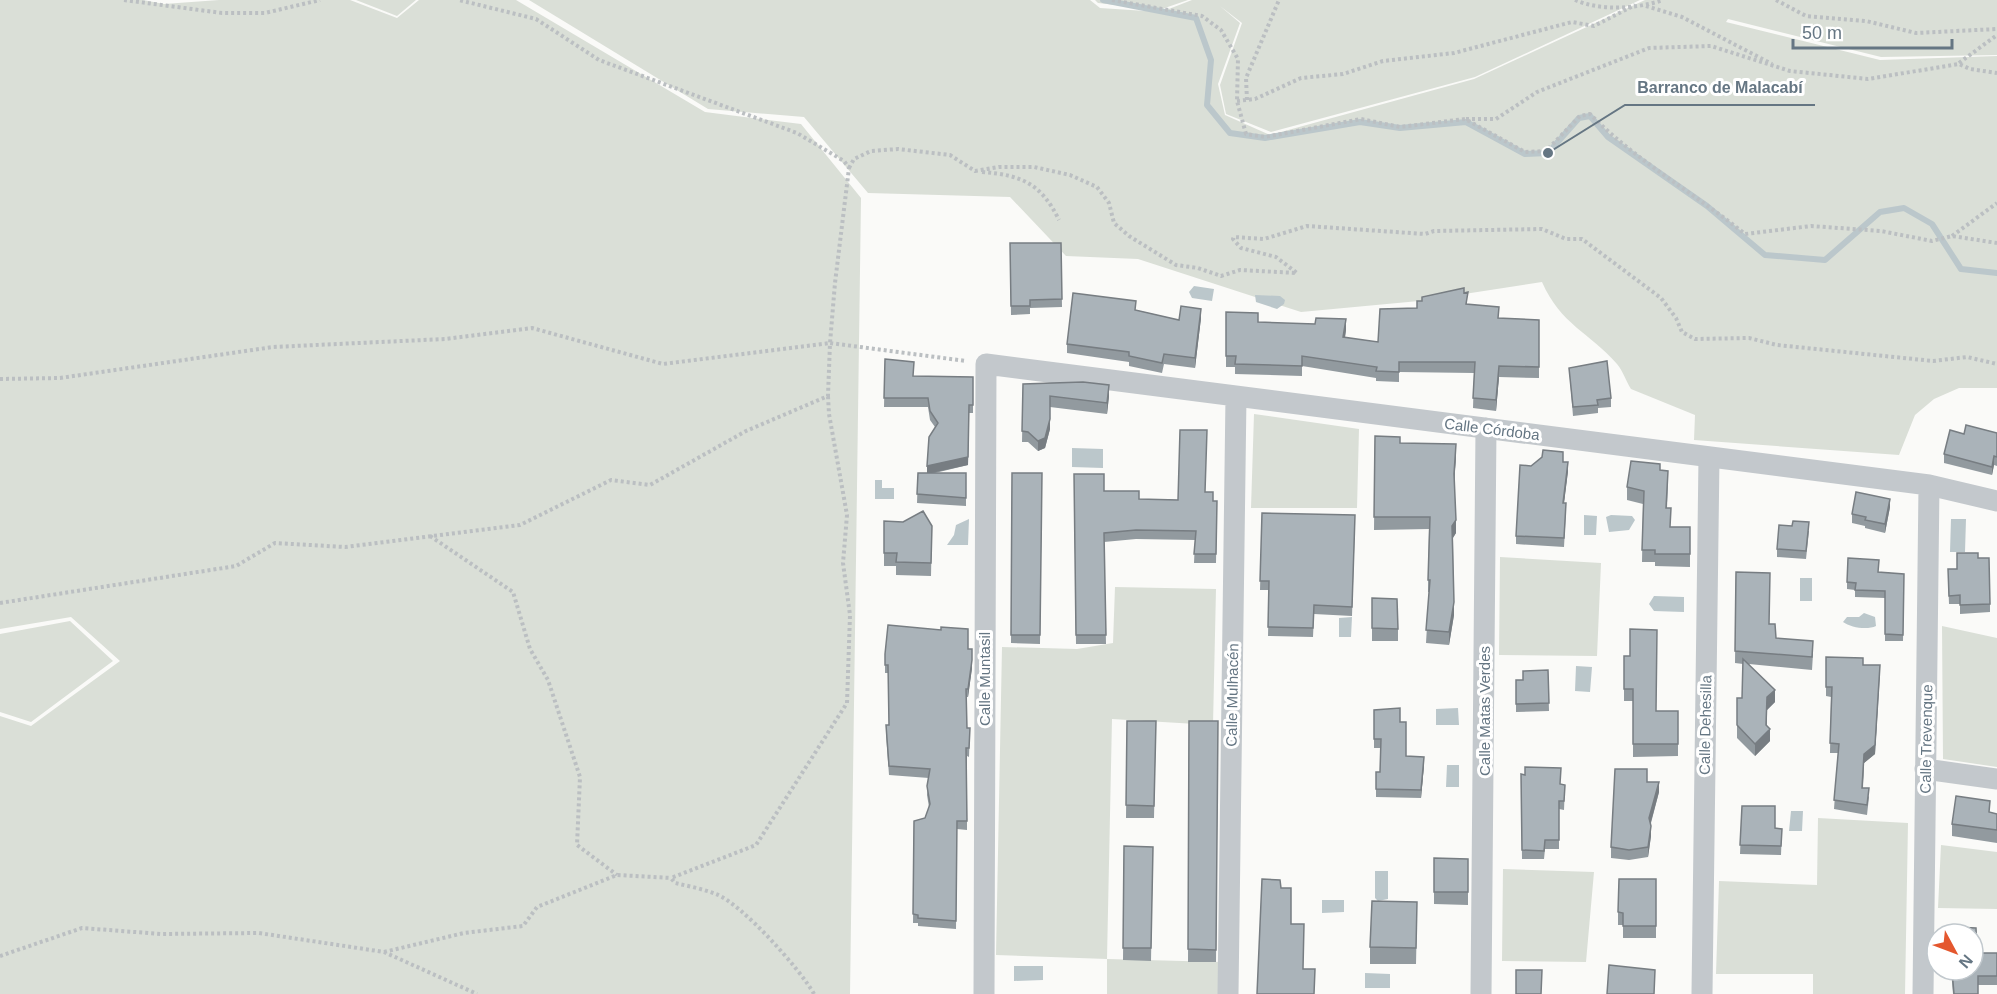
<svg xmlns="http://www.w3.org/2000/svg" width="1997" height="994" viewBox="0 0 1997 994" font-family="Arial,sans-serif">
  <style>
    .green { fill: #dadfd7 }
    .water { fill: #bbc7cb }
    .lines { fill: none; stroke-linecap: round; stroke-linejoin: round }
    .stream { stroke: #bbc7cb; stroke-width: 6 }
    .path { stroke: #bbbfc2; stroke-width: 4; stroke-dasharray: 3 3; stroke-linecap: butt }
    .minor { stroke: #c3c8cc; stroke-width: 21 }
    .wall { fill: #929a9f }
    .shaded-wall { fill: #777d82 }
    .building { fill: #aab3b9; stroke: #777d82; stroke-width: 1.5 }
    .labels { text-anchor: middle; dominant-baseline: central; stroke-width: 6; stroke-linejoin: round; paint-order: stroke }
    .street-label { font-size: 15px; fill: #657683; stroke: #fff }
    .leader { fill: none; stroke: #657683; stroke-width: 2 }
    .callout-dot { fill: #657683; stroke: #fff; stroke-width: 2 }
    .callout-label { font-size: 16px; text-anchor: middle; font-weight: bold; fill: #657683; stroke: #fff; stroke-width: 6; stroke-linejoin: round; paint-order: stroke }
  </style>
  <rect width="100%" height="100%" fill="#fafaf8"/>
  <!-- green -->
  <path class="green" d="M0 0H143L164 4 219 0H350L397 18 419 0H516L705 112 801 124 861 198 850 994H0V716L31 726 120 661 71 617 0 629Z
    M356 0H416L397 16Z
    M529 0H1090L1100 8 1161 12 1192 0H1640L1475 77 1271 132 1226 114 1220 85 1242 23 1220 6 1240 23 1218 84 1225 115 1270 135 1474 79 1645 0H1997V55L1881 57 1728 19 1726 22 1880 60 1997 56V388H1959L1934 399 1915 415 1899 455 1694 440 1695 415 1631 389C1626 381 1623 371 1617 364 1589 332 1561 325 1542 282L1419 301 1301 312 1138 259 1066 256 1010 197 868 193 804 117 708 109Z
    M1095 0H1188L1159 10 1098 3Z
    M1254 414 1359 429 1357 508H1251Z
    M1500 557 1601 563 1597 656 1499 655Z
    M1115 587 1216 589 1213 725 1112 719 1107 959 1221 962V994H1107V959L996 955 1002 647 1077 649 1113 643Z
    M70 621 113 661 31 722 0 712V634Z
    M1942 626 1997 638V767L1943 759Z
    M1818 818 1908 823 1905 994H1813V974H1716L1719 881 1817 885Z
    M1941 845 1997 852V909L1938 908Z
    M1503 869 1594 872 1586 962 1502 961Z"/>
  <!-- water -->
  <path class="water" d="M1194 286 1214 289 1212 301 1192 298 1189 292Z
    M1255 295 1280 296 1285 300 1284 304 1277 309 1256 302Z
    M1072 448 1103 449V468L1072 467Z
    M875 480H882V488H894V499H875Z
    M1584 515 1597 516 1596 535H1584Z
    M1611 515 1632 516 1635 520 1629 530 1609 532 1606 517Z
    M969 519 968 545H947L954 535 956 525Z
    M1951 519H1966L1965 552H1950Z
    M1800 578H1812V601H1800Z
    M1654 596 1684 597V612L1654 611 1649 604Z
    M1864 613 1875 617 1876 626C1868 630 1851 628 1843 622L1847 617H1859Z
    M1352 617 1351 637H1339V618Z
    M1576 666 1592 667 1590 692 1575 691Z
    M1458 708 1459 725H1436V709Z
    M1447 765H1459V787H1446Z
    M1791 811H1803L1802 831H1789Z
    M1375 871H1388V899L1378 901 1375 898Z
    M1322 900H1344V912L1322 913Z
    M1014 966H1043V980L1014 981Z
    M1365 973 1390 974V988H1365Z"/>
  <g class="lines">
    <!-- stream -->
    <path class="stream" d="M1103 0 1196 18 1211 60 1207 105 1230 133 1265 138 1360 122 1400 128 1466 122 1525 154 1548 153 1579 118 1590 116 1608 137 1707 206 1765 255 1825 260 1880 212 1904 208 1932 224 1961 269 1997 273"/>
    <!-- path -->
    <path class="path" d="M124 0 222 13H265L320 0
      M1112 0 1202 16 1221 30 1238 59 1237 101 1246 134 1265 137 1361 119 1400 127 1465 119 1525 152 1546 151 1580 116 1590 114C1635 160 1694 193 1745 234L1811 226 1881 231 1932 241 1952 236 1997 243
      M1575 0C1600 11 1637 9 1663 0
      M1776 0 1806 16 1866 21 1916 33 1997 29
      M1646 6 1682 17 1772 64
      M1959 63 1997 35
      M1247 100 1246 78 1279 0
      M1237 101 1255 99 1301 78 1343 74 1383 61 1454 53 1572 22 1594 26 1635 5
      M1466 119H1496L1537 92 1649 48 1711 46 1790 71 1868 79 1959 64 1970 69 1997 73
      M849 168 854 159 871 151 898 149 950 155 975 171 999 167H1034L1070 175 1097 187 1109 203 1114 223 1129 236 1176 265 1198 268 1221 276 1240 270 1297 273 1276 257 1241 248 1233 239 1234 237 1264 239 1307 226 1425 234 1434 231 1542 229 1566 239H1582L1661 298 1676 318 1682 332 1695 339 1749 338 1777 345 1933 361 1967 357 1997 364
      M982 172C1021 175 1041 183 1059 220
      M1952 236 1997 203
      M0 379 60 378 273 347 445 339 532 328 663 364 830 343 835 283 849 168 844 161 797 133 599 60 536 19 459 0
      M430 536 513 592 530 649 548 680 580 777 577 845 617 875
      M0 603 236 566 275 543 345 547 520 525 611 480 650 485 746 431 828 396 830 343 966 361
      M384 952 464 933 523 926 537 907 617 875 671 878
      M0 956 82 928 161 934 259 933 384 952 477 994
      M814 994C800 969 742 904 716 894 703 889 688 886 675 883L671 878 756 845 847 703 850 615 843 563 847 515 829 414 828 396"/>
    <!-- minor -->
    <path class="minor" d="M1925 769 1997 779
      M984 994 986 364 1929 485 1997 501
      M1228 994 1236 396
      M1481 994 1486 428
      M1702 994 1709 457
      M1923 994 1929 485"/>
  </g>
  <!-- wall -->
  <path class="wall" d="M1010 243H1061L1062 307 1030 308V314L1011 315Z
    M1464 293 1467 304 1499 318 1539 320V378L1499 377 1496 411 1473 408 1474 373 1399 372V382L1376 381V378L1302 366V376L1235 374V367H1226V312L1258 322 1346 330 1345 338 1378 342 1417 308Z
    M1136 310 1179 320 1201 318 1195 368 1164 364 1162 373 1129 366V362L1067 353V344Z
    M885 359 913 376 973 377V413H969L968 465 935 473H966V506L917 503 918 473H927L935 427 930 420 928 407H884Z
    M1569 368 1611 398V407L1598 408V413L1573 416Z
    M1023 384 1109 396 1107 414 1050 407V429L1045 448 1038 451 1028 442H1022Z
    M1997 433V466L1994 465 1992 475 1944 463V454L1964 434Z
    M1375 436 1400 443 1456 456 1454 481 1456 533 1453 538 1454 615 1449 645 1426 643 1429 592H1428V580L1429 529 1374 530Z
    M1563 462 1568 471 1564 503 1566 511 1564 547 1516 544V536L1531 466Z
    M1660 470 1668 484 1667 508 1670 527H1690V567L1655 566V562H1642L1643 504 1627 500V487Z
    M1012 473H1042L1040 644 1011 643Z
    M1074 474 1104 491 1139 499 1178 500 1205 492 1213 501H1217L1216 563H1194L1195 540 1136 539 1104 542 1106 644H1076Z
    M1890 507 1885 533 1865 528V526L1852 523V514Z
    M1262 513 1355 524 1352 616 1314 614 1313 637 1268 636 1269 590H1260Z
    M884 521 932 526 931 576 896 575V566H884Z
    M1792 526 1809 531 1806 559 1777 557V549Z
    M1978 558 1990 604V612L1960 614V604H1949L1948 577 1957 569Z
    M1736 572 1769 624 1776 638 1813 654 1812 670 1749 664 1775 702 1767 710V725L1770 741 1755 756 1737 738V698H1742L1743 664 1735 663Z
    M1879 572 1904 574 1903 641H1885V598L1855 597V590L1847 589V582Z
    M1372 598 1398 629V641H1372Z
    M968 649 972 668 968 697H966L967 728H970L969 757 967 756V830L957 829 956 929 918 926V923H913L914 821 925 818 929 807 927 795 929 778 889 775 886 734V725H889L888 673H885V663Z
    M1624 656 1656 711H1678V756L1633 757V701H1624Z
    M1826 657 1863 665 1880 674 1875 754 1864 763 1863 788 1869 797 1867 815 1834 809 1838 753H1830L1831 697 1826 696Z
    M1548 670 1549 711 1516 712V680H1523Z
    M1374 710 1400 722 1406 756 1424 765 1421 798 1376 797V772H1380V748H1374Z
    M1127 721H1156L1154 818H1126Z
    M1189 721H1218L1216 962H1188Z
    M1521 774 1565 785 1564 810 1559 809V849H1545L1544 859H1522Z
    M1647 782 1659 792 1651 823V836L1648 857 1629 860 1611 858V847Z
    M1742 806 1775 828 1782 829 1781 855 1740 854Z
    M1997 814V843L1952 836V824Z
    M1124 846 1153 847 1151 961 1123 960Z
    M1434 858 1468 859V905L1434 904Z
    M1656 879V938H1623V925H1618V912Z
    M1417 918 1416 964H1370V947Z
    M1977 953H1997V985H1978V994H1953L1951 970H1973Z"/>
  <!-- shaded-wall -->
  <path class="shaded-wall" d="M1201 309V318L1195 368V358Z
    M1346 319V330L1343 348V337Z
    M1499 366V377L1496 411V400Z
    M1109 385V396L1107 414V403Z
    M969 413 968 465 927 474V466Z
    M1050 419V429L1045 448 1038 451V441Z
    M1456 444V456L1454 487V474Z
    M1994 456V465L1992 475V467Z
    M1568 462V471L1563 511V503Z
    M1890 499V507L1885 533V524Z
    M1456 520V533L1452 539V526Z
    M1454 602V615L1449 645V632Z
    M972 660V668L968 697V689Z
    M1880 665 1875 754 1864 763 1862 797 1864 754Z
    M1775 690V702L1767 710 1766 733 1770 729V741L1755 756V744L1767 697Z
    M1424 757V765L1421 798V790Z
    M1659 782V792L1649 829V818Z
    M1651 826V836L1648 857V847Z"/>
  <!-- building -->
  <path class="building" d="M1010 243H1061L1062 299 1030 300V306H1011Z
    M1464 288V293L1468 292 1466 304 1499 307 1498 318 1539 320V367L1499 366 1496 400 1473 398 1475 362H1399V372L1376 371 1377 367 1302 356V366L1235 364 1236 356H1226V312L1258 313V322L1315 324 1316 318 1346 319 1343 337 1378 342 1380 309 1417 308V301H1422V297Z
    M1073 293 1136 301 1135 310 1179 320 1181 306 1201 309 1195 358 1164 354 1162 363 1129 356V352L1067 344Z
    M885 359 914 362 913 376 973 377V405H969L968 457 927 466 929 437 938 423 930 411 928 398H884Z
    M1607 361 1611 398 1597 400 1598 405 1573 407 1569 368Z
    M1083 382 1109 385 1107 403 1050 396V419L1045 438 1038 441 1028 432 1022 431 1023 384Z
    M1966 425 1997 433V457L1994 456 1992 467 1944 454 1950 430 1964 434Z
    M1180 430H1207L1205 492H1213V501H1217L1216 554H1194L1196 531 1136 530 1104 533 1106 635H1076L1074 474H1104V491H1139V499L1178 500Z
    M1375 436 1400 437V443L1456 444 1454 474 1456 520 1452 526 1454 602 1449 632 1426 630 1430 580H1428L1430 517H1374Z
    M1543 450 1563 452V462H1568L1563 503H1566L1564 538 1516 536 1520 465 1531 466 1542 457Z
    M1631 461 1660 464V470L1668 471 1666 508H1671L1670 527H1690V554H1655V550H1642L1644 491 1627 487Z
    M918 473H966V498L917 494Z
    M1012 473H1042L1040 635H1011Z
    M1856 492 1890 499 1885 524 1865 520 1866 517 1852 514Z
    M923 511 932 526 931 563 896 562 897 553H884V521L903 522Z
    M1262 513 1355 515 1352 607 1314 605 1313 628 1268 627 1269 581H1260Z
    M1793 521 1809 522 1806 551 1777 549 1779 525 1792 526Z
    M1957 553H1978V558H1989L1990 604 1960 605V595L1949 596 1948 569H1957Z
    M1848 558 1879 560 1878 572 1904 574 1903 635 1885 634V591L1855 590 1856 583 1847 582Z
    M1736 572 1770 573 1769 624H1775L1776 638 1813 641 1812 657 1735 651Z
    M1372 598 1397 599 1398 629 1372 628Z
    M888 625 941 630V627L968 629V649H972V660L968 689H966L967 728H970L969 748H966L967 821H957L956 921 918 918V915L913 914 914 821 925 818 930 804 927 786 930 769 889 766 886 725H889L888 665H885V654Z
    M1630 629 1657 630 1656 711H1678V744H1633V689H1624V656H1630Z
    M1826 657 1863 658V665H1880L1875 745 1864 754 1862 788H1869L1867 805 1834 800 1839 744 1830 743 1832 687H1826Z
    M1743 659 1775 690 1767 697 1766 725 1770 729 1755 744 1737 725V698H1742Z
    M1548 670 1549 703 1516 704V680H1523V671Z
    M1400 708V722H1406V756L1424 757 1421 790 1376 789V772H1380L1381 739H1374V710Z
    M1127 721H1156L1154 806 1126 805Z
    M1189 721H1218L1216 950 1188 949Z
    M1525 767 1561 768 1560 784 1565 785 1564 801H1559V840H1545L1544 851 1522 850 1521 774 1525 775Z
    M1615 769H1647V782H1659L1649 818 1651 826 1648 847 1629 850 1611 847Z
    M1956 796 1990 801 1989 812 1997 814V830L1952 824Z
    M1742 806H1775V828L1782 829 1781 846 1740 845Z
    M1124 846 1153 847 1151 948H1123Z
    M1434 858 1468 859V892H1434Z
    M1262 879 1280 880 1281 888H1291V924H1304L1303 969H1315L1314 994H1257Z
    M1619 879H1656V926H1623V913L1618 912Z
    M1372 901 1417 902 1416 948 1370 947Z
    M1954 927 1976 928 1977 953H1997V976H1978V994H1954L1952 970H1973V934H1954Z
    M1609 965 1655 970 1654 994H1607Z
    M1516 970H1542L1541 994H1516Z"/>
  <g class="labels">
    <!-- street labels -->
    <g class="street-label">
      <text transform="translate(1492 429) rotate(7)">Calle Córdoba</text>
      <text transform="translate(984 679) rotate(-90)">Calle Muntasil</text>
      <text transform="translate(1232 695) rotate(-89)">Calle Mulhacén</text>
      <text transform="translate(1484 711) rotate(-90)">Calle Matas Verdes</text>
      <text transform="translate(1705 725) rotate(-89)">Calle Dehesilla</text>
      <text transform="translate(1926 739) rotate(-89)">Calle Trevenque</text>
    </g>
  </g>
  <!-- callouts -->
  <path class="leader" d="M1548 153L1625 105H1815"/>
  <circle class="callout-dot" cx="1548" cy="153" r="6"/>
  <g class="callout-label">
    <text x="1720" y="93">Barranco de Malacabí</text>
  </g>
  <!-- north arrow -->
  <g transform="translate(1955 952) rotate(131)"><circle r="28" fill="#ffffff" stroke="#c1c8cd" stroke-width="1.5"/>
  <path d="M0-4.5L10 22L0 15L-10 22Z" fill="#e4572e"/>
  <text y="-9" font-size="16" font-weight="bold" text-anchor="middle" fill="#657683">N</text>
  </g>
  <!-- scale -->
  <path d="M1793 39v9h159v-9" fill="none" stroke="#657683" stroke-width="3"/>
  <text x="1802" y="39" font-size="18" fill="#657683" stroke="#ffffff" stroke-width="4.5" paint-order="stroke">50 m</text>
</svg>
